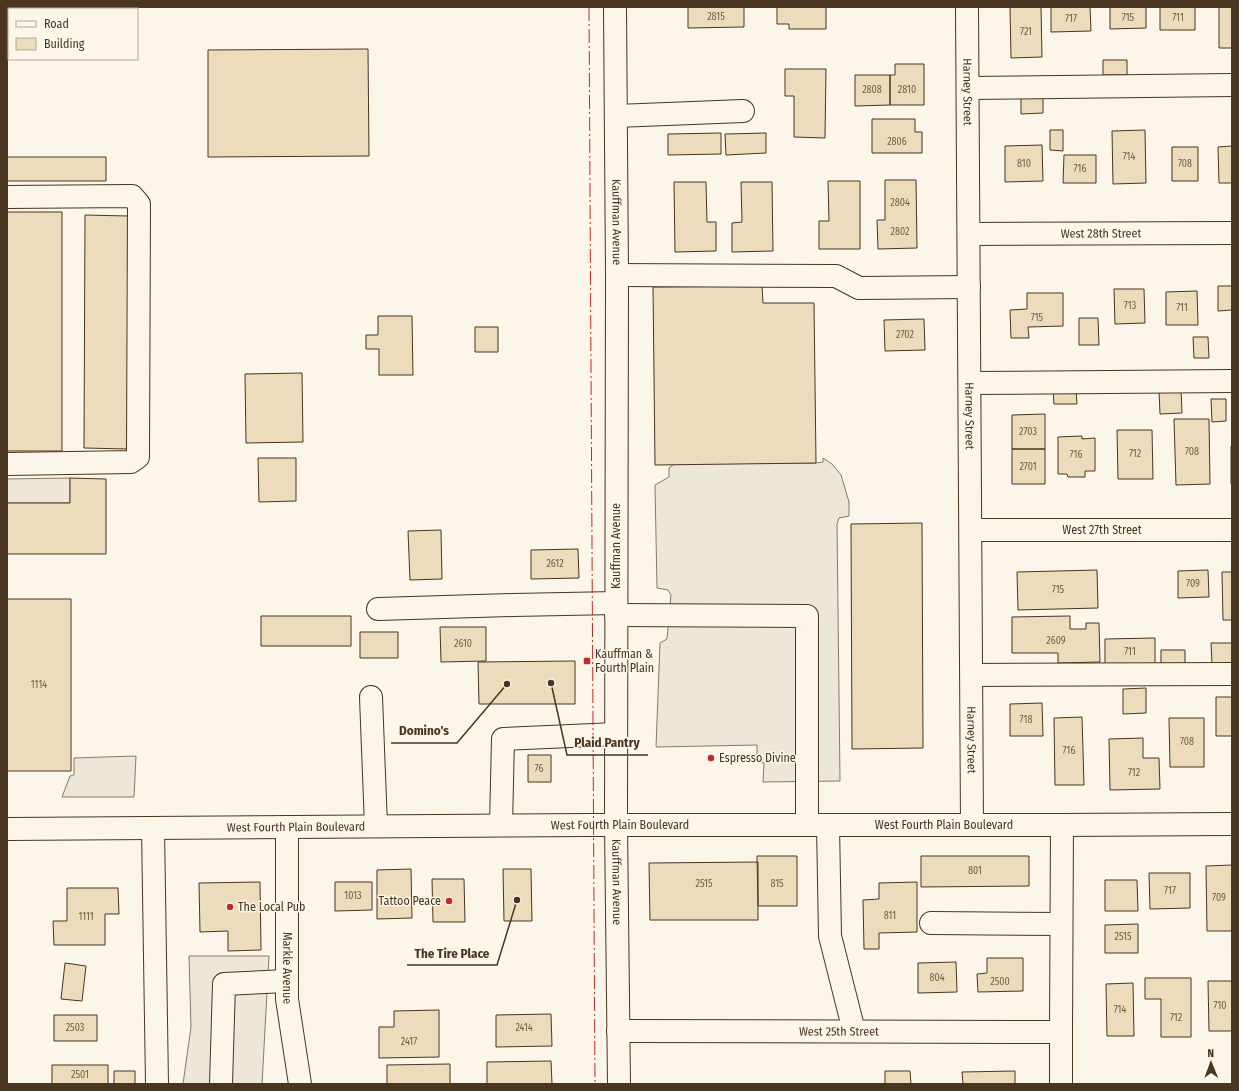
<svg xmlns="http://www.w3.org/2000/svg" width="1239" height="1091" viewBox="0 0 1239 1091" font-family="'Fira Sans Condensed',sans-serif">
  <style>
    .parking { fill: #ede7d9; stroke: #887966 }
    .building { fill: #ecdcbc; stroke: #4a3520 }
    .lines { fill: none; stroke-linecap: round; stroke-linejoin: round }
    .minor-casing { stroke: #4a3520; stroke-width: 24 }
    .major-casing { stroke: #4a3520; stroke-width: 24 }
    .minor { stroke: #fbf6e9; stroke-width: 22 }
    .major { stroke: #fbf6e9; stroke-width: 22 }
    .power { stroke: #c62828; stroke-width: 1; stroke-dasharray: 14 3 2 3; stroke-linecap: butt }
    .poi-dot { fill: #c62828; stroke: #fbf6e9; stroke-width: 1.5 }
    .labels { text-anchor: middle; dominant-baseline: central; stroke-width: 3; stroke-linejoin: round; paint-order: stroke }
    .number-label { font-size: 10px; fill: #725f47 }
    .street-label { font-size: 12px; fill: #4a3520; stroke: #fbf6e9 }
    .poi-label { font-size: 12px; fill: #4a3520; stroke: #fbf6e9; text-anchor: start }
    .leader { fill: none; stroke: #4a3520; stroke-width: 1.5 }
    .callout-dot { fill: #4a3520; stroke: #fbf6e9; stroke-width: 1.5 }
    .callout-label { font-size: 13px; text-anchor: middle; font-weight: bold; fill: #4a3520; stroke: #fbf6e9; stroke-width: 3; stroke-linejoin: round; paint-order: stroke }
  </style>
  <rect width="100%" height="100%" fill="#fbf6e9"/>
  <!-- parking -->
  <path class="parking" d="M823 458 832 464 841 475 849 502V516L839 518 837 524 840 781 763 782 764 763 757 762V745L656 747 660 643 667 639 671 595 668 590 657 588 655 485 669 477V468L674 464 816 463 823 462Z
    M70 478V503H7V479Z
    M136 756 134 797H62L70 776 74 775V758Z
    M189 956H269L262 1084H183L191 1027Z"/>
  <!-- building -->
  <path class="building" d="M688 7H744V27L688 28Z
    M777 7H826V29H789V24H777Z
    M1010 7H1041L1042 57 1011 58Z
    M1051 7H1090L1091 31 1051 32Z
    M1110 7H1146V28L1110 29Z
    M1160 7H1195V30H1160Z
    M1219 7H1232V48H1219Z
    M368 49 369 156 208 157V50Z
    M1103 60H1127V75H1103Z
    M895 64H924V105H890V75H895Z
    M785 69H826L825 138 794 137V96H785Z
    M855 75H890V105L855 106Z
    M1021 98H1043V113L1021 114Z
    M872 119H915V132H922V153H872Z
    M1050 130H1063V151L1050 150Z
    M1145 130 1146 183 1113 184 1112 131Z
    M721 133V154L668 155V134Z
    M766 133V153L726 155 725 134Z
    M1042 145 1043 181 1005 182V146Z
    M1232 146V183H1219L1218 147Z
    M1172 147H1198V181H1172Z
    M1064 155H1096V183H1063Z
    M7 157H106V181H7Z
    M885 180H916L917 248 878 249 877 220H885Z
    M828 181H860V249H819V221H829Z
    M674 182H706L707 222H716V251L675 252Z
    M741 182H772L773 251 732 252V223L742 222Z
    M7 212H62V451H7Z
    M85 215 128 216V449L84 448Z
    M762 286 763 303H814L816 463 655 465 653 287Z
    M1218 286H1232V310L1218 311Z
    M1114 289H1144L1145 323 1115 324Z
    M1197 291 1198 325H1166V292Z
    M1027 293H1063V326L1028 327 1029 338H1011L1010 310 1027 309Z
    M378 316H412L413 375H379V349H366V335H378Z
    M1079 318H1098L1099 345H1079Z
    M924 319 925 350 885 351 884 320Z
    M475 327H498V352H475Z
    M1193 337H1208L1209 358H1194Z
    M302 373 303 442 246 443 245 374Z
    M1181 389 1182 413 1160 414 1159 390Z
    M1053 390H1076L1077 404H1054Z
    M1211 399H1226V421L1212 422Z
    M1045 414V449H1012V415Z
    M1174 419H1209L1210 484 1176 485Z
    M1117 430H1152L1153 479H1118Z
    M1082 436V439L1095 438V471H1085V477H1068L1067 474H1058V437Z
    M1231 446H1232V484H1231Z
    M1012 449H1045V484H1012Z
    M258 458H296V501L259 502Z
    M70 478 106 479V554H7V503H70Z
    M922 523 923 748 852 749 851 524Z
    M441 530 442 579 410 580 408 531Z
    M578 549 579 578 531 579V550Z
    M1097 570 1098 608 1018 610 1017 572Z
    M1208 570 1209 597 1178 598V571Z
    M1222 572H1232V620H1223Z
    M7 599H71V771H7Z
    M261 616H351V646H261Z
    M1070 616V629H1086V623H1099L1100 662 1058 663V653H1012V617Z
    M440 627H486V661L441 662Z
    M360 632H398V658H360Z
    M1155 638V665H1105V639Z
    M1211 643H1232V664H1212Z
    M1161 650H1185V664L1161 665Z
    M575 661V704H479L478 662Z
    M1146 688V713L1123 714V689Z
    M1216 697H1232V736H1216Z
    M1042 703 1043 736H1010V704Z
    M1082 717 1084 785H1055L1054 718Z
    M1169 718H1204V767H1170Z
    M1143 738V758H1159L1160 789 1110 790 1109 739Z
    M528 755H551V782H528Z
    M757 856H797V906H758Z
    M921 856H1029V886L921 887Z
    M758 862V920H650L649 863Z
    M1232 865V931H1207L1206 866Z
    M411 869 412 918 377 919V870Z
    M503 869H531L532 921H504Z
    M1149 873H1190V908L1150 909Z
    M432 879H464L465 922H433Z
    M1105 880H1137L1138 911H1105Z
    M260 882 261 950 228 951V931L200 932 199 883Z
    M335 882H372V910L335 911Z
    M917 882V932L879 933V949H864L863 900 879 899V883Z
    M67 888H118L119 914H105V945H54L53 921H67Z
    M1138 924V953H1105V925Z
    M987 958H1023V991L978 992 977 974 987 973Z
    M956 962 957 992 918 993V963Z
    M65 963 86 966 82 1001 61 999Z
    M1145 978H1191V1037H1161V999H1145Z
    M1208 981H1232V1031H1209Z
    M1133 983 1134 1036H1107L1106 984Z
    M439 1010V1057L379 1058V1027H394V1011Z
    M551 1014 552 1046 496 1047V1015Z
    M54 1015H97V1041H54Z
    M551 1061 552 1084H487V1062Z
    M450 1064V1084H387V1065Z
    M52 1065H108V1084H52Z
    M114 1071H135V1084H114Z
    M885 1071H910L911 1084H885Z
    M1015 1071V1084H963L962 1072Z"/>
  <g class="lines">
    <defs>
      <g id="minor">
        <path id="s1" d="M615 7 617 275 616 825 619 1084"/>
        <path id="s2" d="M967 7 972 825"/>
        <path d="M968 88 1232 85"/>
        <path d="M616 116 743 111"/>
        <path d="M7 197 132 196 139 204 138 457 131 462 7 464"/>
        <path id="s3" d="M969 234 1232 233"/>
        <path d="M617 275 836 276 859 288 969 287"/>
        <path d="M970 383 1232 381"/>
        <path id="s4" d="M971 530H1232"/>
        <path d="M378 609 513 605 616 603"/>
        <path d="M616 615 807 616V825"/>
        <path d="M972 675 1232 674"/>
        <path d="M371 697 376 826"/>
        <path d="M501 825 503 739 616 734"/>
        <path d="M828 825 830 936 854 1031"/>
        <path id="s5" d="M287 827V999L300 1084"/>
        <path d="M153 828 157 1084"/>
        <path d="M931 923 1061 924"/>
        <path id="s6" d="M618 1031 1061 1032"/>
        <path d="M221 1084 224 984 287 981"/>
        <path d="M1061 1084V1032L1062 825"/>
      </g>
      <g id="major">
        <path id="s7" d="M7 829 589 825H1062L1232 824"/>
      </g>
    </defs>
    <!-- minor casing -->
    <use href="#minor" class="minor-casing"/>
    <!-- major casing -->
    <use href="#major" class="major-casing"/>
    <!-- minor -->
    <use href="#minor" class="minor"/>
    <!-- major -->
    <use href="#major" class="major"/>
    <!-- power -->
    <path class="power" d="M589 7 595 1084"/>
  </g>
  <!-- markers -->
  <g class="poi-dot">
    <rect x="583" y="657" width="8" height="8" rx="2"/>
    <circle cx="711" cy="758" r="4"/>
    <circle cx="449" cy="901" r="4"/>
    <circle cx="230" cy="907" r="4"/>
  </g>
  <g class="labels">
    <!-- number labels -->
    <g class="number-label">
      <text x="716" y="17">2815</text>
      <text x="1128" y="18">715</text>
      <text x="1178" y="18">711</text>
      <text x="1071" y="19">717</text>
      <text x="1026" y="32">721</text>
      <text x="872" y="90">2808</text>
      <text x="907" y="90">2810</text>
      <text x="897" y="142">2806</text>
      <text x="1129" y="157">714</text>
      <text x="1024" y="164">810</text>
      <text x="1185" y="164">708</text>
      <text x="1080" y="169">716</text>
      <text x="900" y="203">2804</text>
      <text x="900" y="232">2802</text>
      <text x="1130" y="306">713</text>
      <text x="1182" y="308">711</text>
      <text x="1037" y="318">715</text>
      <text x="905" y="335">2702</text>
      <text x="1028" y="432">2703</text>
      <text x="1192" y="452">708</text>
      <text x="1135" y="454">712</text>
      <text x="1076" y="455">716</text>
      <text x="1028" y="467">2701</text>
      <text x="555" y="564">2612</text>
      <text x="1193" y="584">709</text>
      <text x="1058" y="590">715</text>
      <text x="1056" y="641">2609</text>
      <text x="463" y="644">2610</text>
      <text x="1130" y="652">711</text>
      <text x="39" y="685">1114</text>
      <text x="1026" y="720">718</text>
      <text x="1187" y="742">708</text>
      <text x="1069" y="751">716</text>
      <text x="539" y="769">76</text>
      <text x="1134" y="773">712</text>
      <text x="975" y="871">801</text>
      <text x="704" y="884">2515</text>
      <text x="777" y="884">815</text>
      <text x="1170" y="891">717</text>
      <text x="353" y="896">1013</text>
      <text x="1219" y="898">709</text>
      <text x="890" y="916">811</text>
      <text x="86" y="917">1111</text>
      <text x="1123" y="937">2515</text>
      <text x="937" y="978">804</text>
      <text x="1000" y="982">2500</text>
      <text x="1220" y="1006">710</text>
      <text x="1120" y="1010">714</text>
      <text x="1176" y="1018">712</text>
      <text x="75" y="1028">2503</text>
      <text x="524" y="1028">2414</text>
      <text x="409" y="1042">2417</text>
      <text x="80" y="1075">2501</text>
    </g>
    <!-- street labels -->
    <g class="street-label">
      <text stroke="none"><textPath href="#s2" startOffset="85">Harney Street</textPath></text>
      <text stroke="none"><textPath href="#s1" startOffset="215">Kauffman Avenue</textPath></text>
      <text stroke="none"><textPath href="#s3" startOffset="132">West 28th Street</textPath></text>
      <text stroke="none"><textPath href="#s2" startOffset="409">Harney Street</textPath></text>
      <text stroke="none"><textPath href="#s4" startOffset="131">West 27th Street</textPath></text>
      <text transform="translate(616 546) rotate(-90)">Kauffman Avenue</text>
      <text stroke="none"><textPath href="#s2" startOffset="733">Harney Street</textPath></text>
      <text stroke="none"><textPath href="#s7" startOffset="613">West Fourth Plain Boulevard</textPath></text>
      <text stroke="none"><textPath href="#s7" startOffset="937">West Fourth Plain Boulevard</textPath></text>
      <text stroke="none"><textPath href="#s7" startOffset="289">West Fourth Plain Boulevard</textPath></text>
      <text stroke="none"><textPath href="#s1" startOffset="875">Kauffman Avenue</textPath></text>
      <text stroke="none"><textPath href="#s5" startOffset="141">Markle Avenue</textPath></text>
      <text stroke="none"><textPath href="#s6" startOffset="221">West 25th Street</textPath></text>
    </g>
    <!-- poi labels -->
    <g class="poi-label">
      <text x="595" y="654">Kauffman &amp;<tspan x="595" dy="14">Fourth Plain</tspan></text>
      <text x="719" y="758">Espresso Divine</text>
      <text x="441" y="901" text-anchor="end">Tattoo Peace</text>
      <text x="238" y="907">The Local Pub</text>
    </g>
  </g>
  <!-- callouts -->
  <path class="leader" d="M507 684L457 743H391M551 683L567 755H648M517 900L497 965H407"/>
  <g class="callout-dot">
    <circle cx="507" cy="684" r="4"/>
    <circle cx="551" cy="683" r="4"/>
    <circle cx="517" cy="900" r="4"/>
  </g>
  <g class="callout-label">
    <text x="424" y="735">Domino's</text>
    <text x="607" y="747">Plaid Pantry</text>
    <text x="452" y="958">The Tire Place</text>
  </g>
  <!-- border -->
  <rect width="1239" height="1091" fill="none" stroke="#4a3520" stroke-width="16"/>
  <!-- legend -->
  <rect x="8" y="8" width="130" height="52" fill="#fbf6e9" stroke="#b4a999"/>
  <rect x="16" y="21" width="20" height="6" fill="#fbf6e9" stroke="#b4a999"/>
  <text x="44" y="28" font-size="12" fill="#4a3520">Road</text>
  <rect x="16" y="38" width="20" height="12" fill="#ecdcbc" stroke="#b4a999"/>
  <text x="44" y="48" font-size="12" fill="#4a3520">Building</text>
  <!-- north arrow -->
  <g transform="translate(1211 1063) rotate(359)" stroke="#fbf6e9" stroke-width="3" paint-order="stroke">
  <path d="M0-3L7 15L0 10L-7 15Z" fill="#4a3520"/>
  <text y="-6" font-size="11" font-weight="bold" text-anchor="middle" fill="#4a3520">N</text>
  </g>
</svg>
